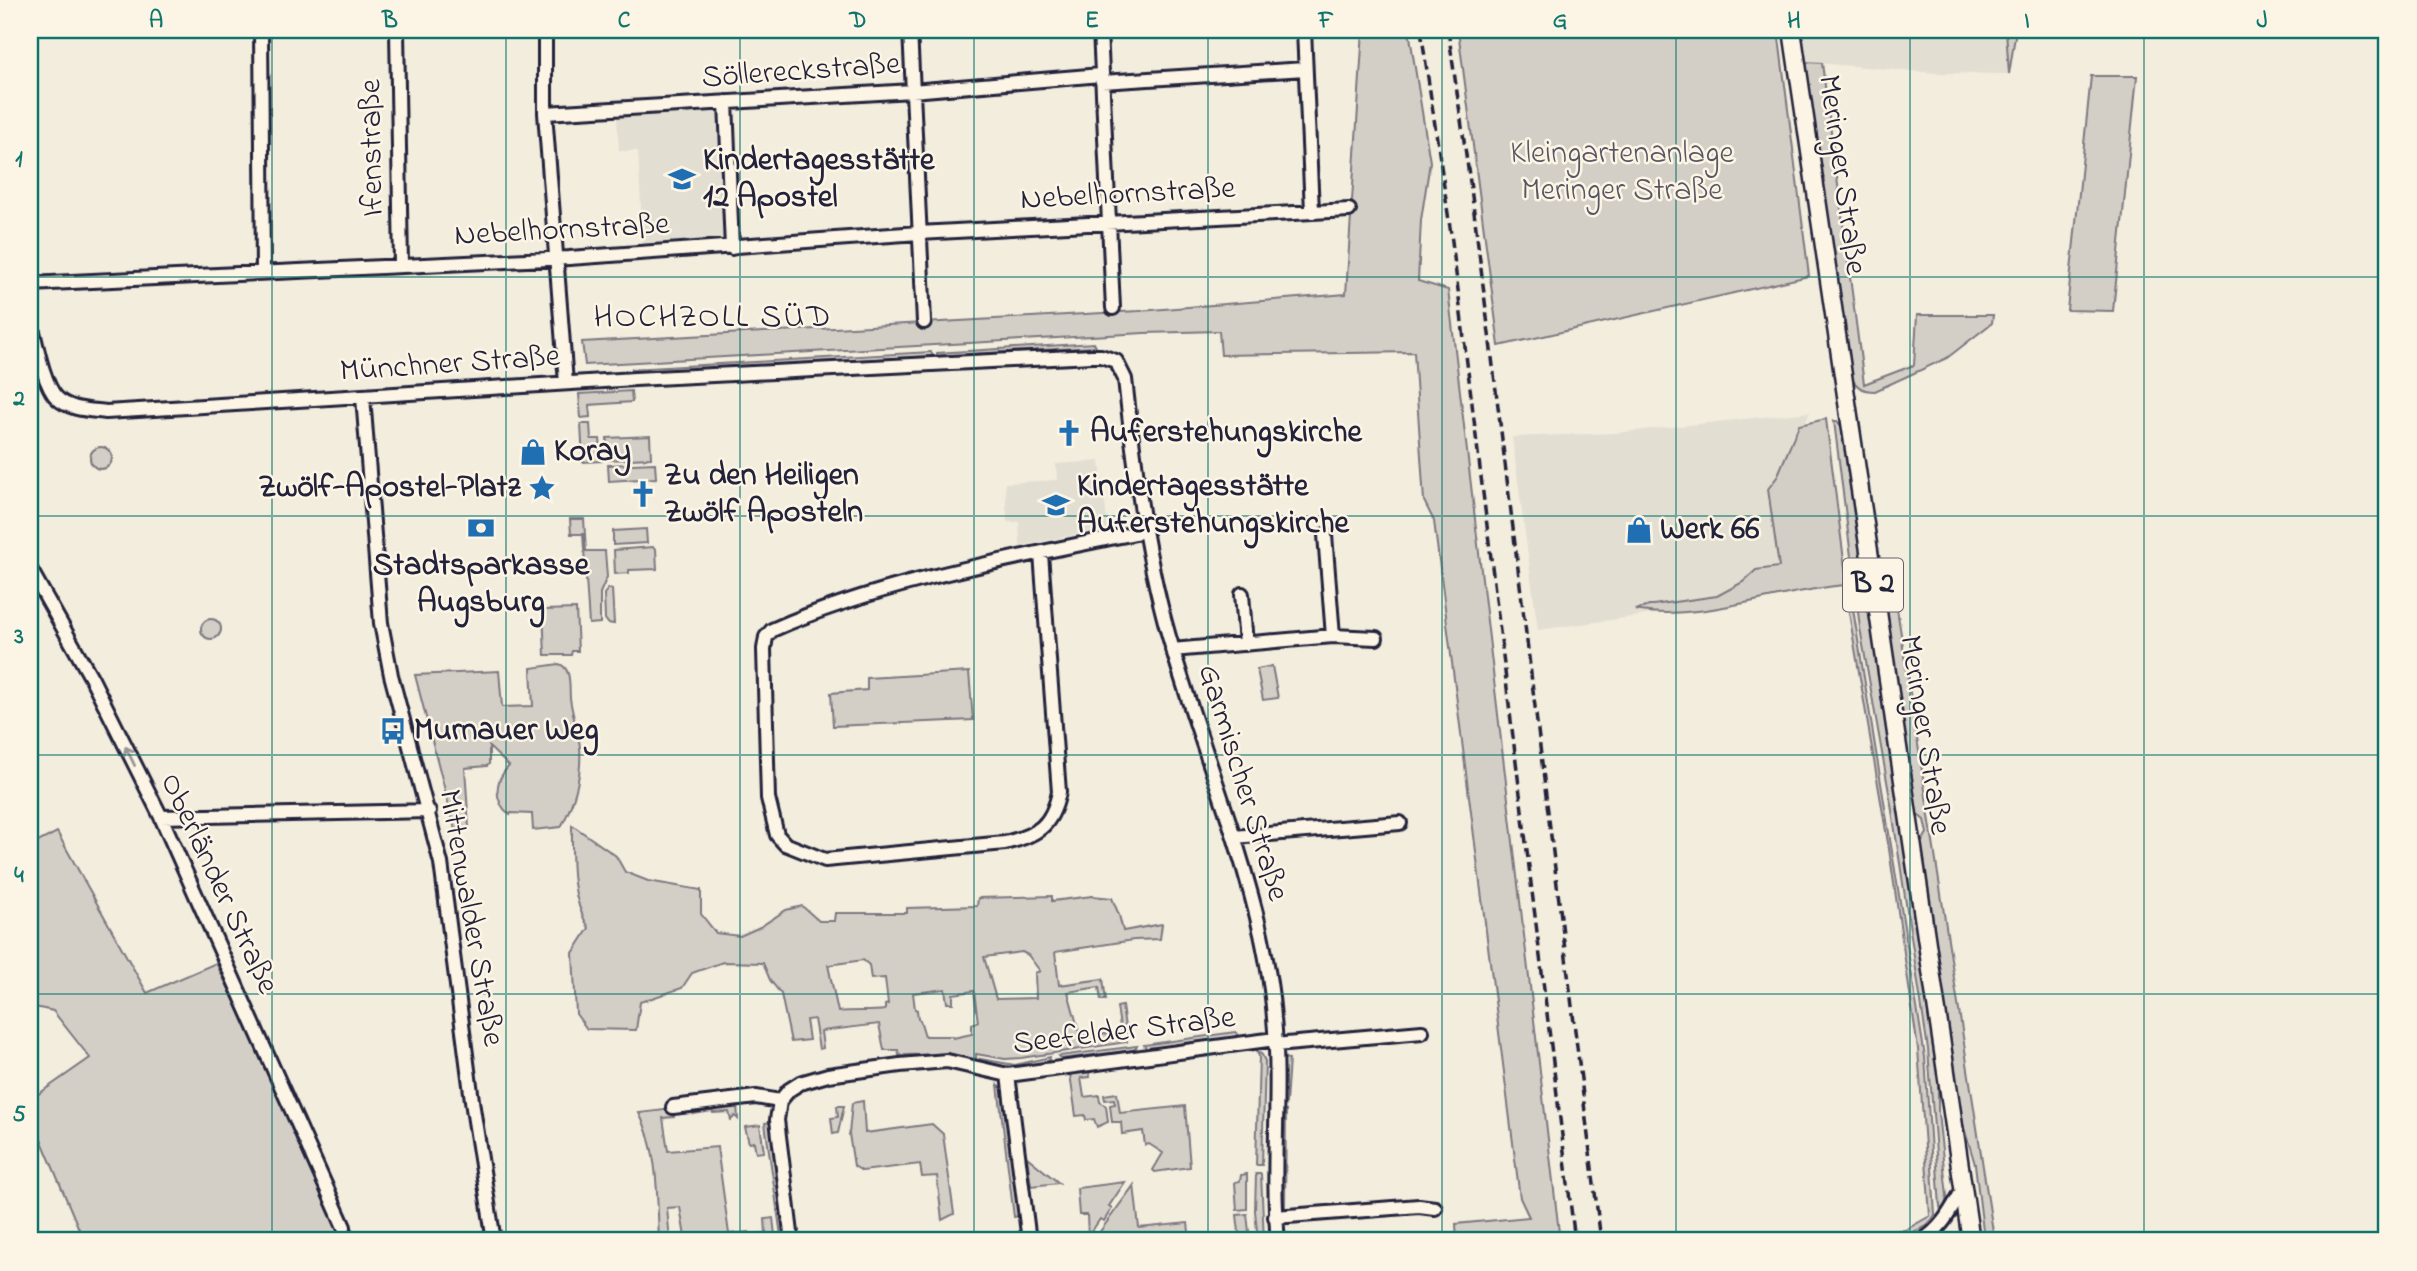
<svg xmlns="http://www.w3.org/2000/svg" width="2417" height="1271" viewBox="0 0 2417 1271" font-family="'Indie Flower',sans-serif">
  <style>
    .built { fill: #e3ded2 }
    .green { fill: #d4cfc6; stroke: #7b7880; stroke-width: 2; fill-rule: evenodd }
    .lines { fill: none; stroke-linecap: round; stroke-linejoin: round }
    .minor-casing { stroke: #22223b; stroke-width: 18 }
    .major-casing { stroke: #22223b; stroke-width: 21 }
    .minor { stroke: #fcf5e5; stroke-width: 12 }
    .major { stroke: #fcf5e5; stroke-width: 16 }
    .rail { stroke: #22223b; stroke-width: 3.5; stroke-dasharray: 10 5; stroke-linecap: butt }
    .oneway { stroke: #9a9698 }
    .grid { fill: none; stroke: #0f766e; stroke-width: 2; stroke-opacity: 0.55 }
    .labels { text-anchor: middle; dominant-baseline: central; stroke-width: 5; stroke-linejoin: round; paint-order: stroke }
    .shield { fill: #fcf5e5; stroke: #63616e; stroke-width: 2 }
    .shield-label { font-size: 30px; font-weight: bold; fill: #22223b }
    .street-label { font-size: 32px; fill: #22223b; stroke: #fcf5e5 }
    .park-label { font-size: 32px; fill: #575665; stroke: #fcf5e5 }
    .poi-label { font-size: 32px; font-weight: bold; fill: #22223b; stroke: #fcf5e5; text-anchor: start }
    .neighbourhood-label { font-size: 33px; letter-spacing: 2px; fill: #22223b; stroke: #fcf5e5 }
    .neatline { fill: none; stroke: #0f766e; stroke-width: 2.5 }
    .grid-label { font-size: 23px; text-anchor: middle; font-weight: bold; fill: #0f766e }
  </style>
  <rect width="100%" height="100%" fill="#f3edde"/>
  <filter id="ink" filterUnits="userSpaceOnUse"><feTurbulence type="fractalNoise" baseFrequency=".0143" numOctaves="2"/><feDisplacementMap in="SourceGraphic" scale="14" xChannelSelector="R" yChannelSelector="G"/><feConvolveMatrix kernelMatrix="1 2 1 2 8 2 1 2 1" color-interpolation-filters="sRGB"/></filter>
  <g filter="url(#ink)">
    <!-- built -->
    <path class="built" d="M1800 30H2006L2009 74 1935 73 1804 62Z
      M720 110 728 239 643 243 638 151H619L617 118Z
      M1810 412 1775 496 1785 596 1538 630 1512 437 1615 433Z
      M1100 461 1108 528 1020 546 1019 522H1007L1005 483 1057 480 1056 464Z"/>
    <!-- green -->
    <path class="green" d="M1363 30H1409L1430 162 1421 220 1418 281 1448 290 1560 1241H1457L1456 1224 1529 1217 1520 1198 1434 521 1424 501 1414 352 1221 355 1219 331 1144 333 585 365 582 342 1139 311 1346 294Z
      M1458 30H1778L1809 276 1499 346Z
      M2006 30H2016L2009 74Z
      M1804 62 1822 63 1864 384 1914 365 1917 315H1993L1992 323 1947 358 1875 391C1862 391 1858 387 1850 378Z
      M2091 76H2137L2113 311 2067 310Z
      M1094 343 1096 347 937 356V353Z
      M931 352 933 356 632 372V369Z
      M631 391 632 402 589 405 590 417 581 418 579 394Z
      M1826 419 1847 584H1849L1925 1057 1935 1215C1919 1252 1791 1241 1754 1241L1905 1230 1930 1216 1918 1049 1889 849 1849 613 1847 585C1781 589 1701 623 1635 610L1653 605 1717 596 1743 582 1756 570 1779 567 1768 489 1777 477 1799 425Z
      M1834 421H1837L1841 426 1938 1064V1113L1947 1196 1944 1212 1941 1211 1940 1206 1928 1049 1891 804 1860 628Z
      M581 424H590L591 439H600L602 461 583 462Z
      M650 436 651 458 608 460 607 438Z
      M90 458a11 11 0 1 1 22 0a11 11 0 1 1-22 0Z
      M655 463 656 478 609 481 608 465Z
      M570 519H584L586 551H605L607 577 600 593V623L589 624 583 534H571Z
      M646 529 647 543 613 545V531Z
      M653 547 656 549 657 569 629 570V573L615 574 614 550Z
      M1892 576 1994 1238 1984 1239 1975 1164 1962 1121 1920 845 1927 833 1924 820 1917 814 1879 581Z
      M608 589H612L614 624 608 623 605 619 604 594Z
      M576 609 578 651H572L571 655H545L543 610Z
      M201 629a10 10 0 1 1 20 0a10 10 0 1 1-20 0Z
      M559 664C572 668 569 686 570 698 572 714 578 731 580 747 582 775 574 803 561 827L533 830 532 814 511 813 510 815C493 801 494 781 509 766L489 747V764L487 766 465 768 469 828 455 829 415 675 499 671 502 707 533 706 531 668Z
      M1272 666 1278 698 1263 700 1257 669Z
      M969 672 973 720 833 726 831 693 867 690V678Z
      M572 825 616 856 625 872 648 881 701 890V914L716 933 740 936 760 927 786 910 802 906 819 921H834L835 913H907V908L977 906 978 898 1052 896V901L1092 896 1112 898 1119 915 1123 931 1162 924 1160 939 1134 940 1055 952 1059 985 1103 979 1106 1000H1101L1099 987 1068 992 1080 1035 1121 1033 1117 1007 1122 1006 1127 1042 1021 1058 1005 1059 976 1054V1062L952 1054 899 1055 898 1050H884L879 1024 821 1031 823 1048 819 1049 814 1019 806 1020 809 1040 791 1042 781 994 770 980 763 963 723 962 692 973 682 988 640 1002 636 1030 587 1029 576 1014 573 953 589 928C570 897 572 860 572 825ZM1022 952 1028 955 1040 971 1035 973 1036 998 996 999 984 957ZM863 960 869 965 871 979 885 978 888 1004 885 1005V1010C869 1012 854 1010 838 1012L828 965ZM945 989 947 1003H953V994L974 991 978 1022 972 1024V1034L953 1038 952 1036H925L920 1020 918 1019 917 1010 915 1009 913 993Z
      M57 832 147 993 216 963 334 1203 350 1241H84L30 1113V1100L90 1058 53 1011 30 1006V846Z
      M1235 1032 1240 1036 1146 1049 1144 1045Z
      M1137 1046 1135 1050 1061 1059 1059 1056Z
      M1255 1049 1262 1055 1265 1061 1262 1165H1256L1259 1056Z
      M1050 1057 1049 1061C1021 1067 1011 1070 982 1062L980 1059 1015 1065Z
      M1283 1058 1289 1059 1286 1103 1281 1099Z
      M1089 1071 1090 1077 1081 1078 1084 1097 1099 1095 1100 1102 1106 1106 1108 1122 1097 1127 1094 1119 1086 1120 1085 1115 1076 1116 1070 1074Z
      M998 1085 1003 1089 1019 1216 1014 1217Z
      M1117 1093 1120 1113 1185 1106 1190 1167 1155 1172 1153 1170 1163 1153 1149 1144 1145 1145 1143 1131 1122 1134 1121 1122H1112L1110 1105 1115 1104 1114 1099 1105 1100 1104 1095Z
      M863 1101 865 1133 932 1124 943 1134 954 1214 942 1220 937 1176 922 1177 920 1164 862 1171 854 1166 849 1134 852 1103Z
      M737 1104 738 1119 735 1116 731 1120 729 1112 713 1113 712 1111 693 1114 692 1110Z
      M837 1106H844L838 1133 833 1134 831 1118 838 1117Z
      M673 1109 674 1117 663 1118 668 1151 717 1147 729 1234 749 1232V1235L766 1233 765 1219 773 1218 775 1235 734 1241H714L713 1234 685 1237 680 1207 667 1208 670 1241H659C657 1199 659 1151 639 1113Z
      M1286 1111 1285 1207 1279 1200 1280 1113Z
      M770 1122 785 1233 781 1236 765 1123Z
      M760 1125 764 1152 756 1153 754 1142 749 1143 745 1127Z
      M1027 1157 1059 1183 1031 1186Z
      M1247 1174V1209L1237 1210 1235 1182 1240 1181 1241 1175Z
      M1256 1174H1261L1264 1241H1258L1255 1211Z
      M1125 1182 1109 1206 1112 1208 1104 1221 1100 1219 1088 1237 1087 1215H1079L1077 1188Z
      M1134 1185 1139 1228 1188 1223 1190 1241H1119L1118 1237 1098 1241 1096 1237Z
      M1247 1214 1250 1241H1240L1237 1215Z"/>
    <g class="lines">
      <defs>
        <path id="minor" d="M261 30 263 271
          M397 30 401 265
          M545 30V113L566 383
          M910 30 924 322
          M1100 30 1113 308
          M1304 30 1312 211
          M1102 82 1305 69
          M726 102 732 248
          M545 113 912 91 1101 75
          M30 284 569 258 919 233 1349 210
          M30 319C35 338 43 385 57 398 69 410 91 410 106 412L635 379 1092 356H1101L1116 361 1125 379C1135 470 1146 562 1173 650 1201 745 1239 838 1261 934 1267 962 1272 990 1274 1018 1281 1092 1271 1167 1278 1241
          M363 397 381 623 391 675 441 863 473 1108 494 1241
          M1325 535 1333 636
          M1041 554 1059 792C1052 826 1038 835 1005 843L825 860 785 844 777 835 768 798 764 649 766 637 772 630C884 580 1025 556 1145 531
          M30 569 92 679 161 817 344 1227
          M1242 594 1246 644
          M1172 650 1333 636 1376 638
          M161 817 429 811
          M1234 837 1400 823
          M1275 1045 1422 1032
          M1008 1075 1029 1241
          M673 1107 756 1097 780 1101
          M1275 1217 1419 1206 1435 1208
          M792 1241 777 1120 780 1101 789 1090 800 1083 828 1075 900 1065 947 1061 1008 1075 1275 1039
          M1921 1241C1941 1230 1951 1210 1962 1191"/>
        <path id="major" d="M1792 30 1971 1241"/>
      </defs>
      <!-- minor casing -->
      <use href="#minor" class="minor-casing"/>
      <!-- major casing -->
      <use href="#major" class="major-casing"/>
      <!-- minor -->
      <use href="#minor" class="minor"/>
      <!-- major -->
      <use href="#major" class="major"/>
      <!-- rail -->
      <path class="rail" d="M1421 30 1452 241 1575 1241
        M1448 30 1472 196 1601 1241"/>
    </g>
    <!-- one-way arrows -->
    <defs><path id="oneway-shaft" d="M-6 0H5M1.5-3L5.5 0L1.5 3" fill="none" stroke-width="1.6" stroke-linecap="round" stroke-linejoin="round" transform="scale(1.75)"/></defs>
    <use class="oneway" href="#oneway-shaft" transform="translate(130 756) rotate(-116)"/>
  </g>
  <!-- grid -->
  <path class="grid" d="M272 30V1241M506 30V1241M740 30V1241M974 30V1241M1208 30V1241M1442 30V1241M1676 30V1241M1910 30V1241M2144 30V1241M30 277H2387M30 516H2387M30 755H2387M30 994H2387"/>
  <!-- icons -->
  <defs>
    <symbol id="school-bare" viewBox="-9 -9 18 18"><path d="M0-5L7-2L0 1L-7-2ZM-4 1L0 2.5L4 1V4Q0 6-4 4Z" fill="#1f6fb2" stroke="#fcf5e5" stroke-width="2.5" paint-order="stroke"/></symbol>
    <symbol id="church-bare" viewBox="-9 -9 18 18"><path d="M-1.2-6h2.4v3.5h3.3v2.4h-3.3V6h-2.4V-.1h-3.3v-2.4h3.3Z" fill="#1f6fb2" stroke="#fcf5e5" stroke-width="2.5" paint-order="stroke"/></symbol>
    <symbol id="shop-bare" viewBox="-9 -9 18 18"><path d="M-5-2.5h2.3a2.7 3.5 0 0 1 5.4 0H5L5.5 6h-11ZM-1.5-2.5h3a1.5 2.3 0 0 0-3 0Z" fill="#1f6fb2" stroke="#fcf5e5" stroke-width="2.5" paint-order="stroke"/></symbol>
    <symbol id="sight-bare" viewBox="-9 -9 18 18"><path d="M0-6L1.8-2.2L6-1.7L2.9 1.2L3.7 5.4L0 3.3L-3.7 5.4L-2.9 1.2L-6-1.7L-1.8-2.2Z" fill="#1f6fb2" stroke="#fcf5e5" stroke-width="2.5" paint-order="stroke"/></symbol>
    <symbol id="bank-bare" viewBox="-9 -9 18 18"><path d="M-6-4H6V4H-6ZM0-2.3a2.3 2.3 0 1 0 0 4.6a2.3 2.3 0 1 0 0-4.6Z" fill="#1f6fb2" stroke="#fcf5e5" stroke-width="2.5" paint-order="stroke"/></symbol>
    <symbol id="bus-bare" viewBox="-9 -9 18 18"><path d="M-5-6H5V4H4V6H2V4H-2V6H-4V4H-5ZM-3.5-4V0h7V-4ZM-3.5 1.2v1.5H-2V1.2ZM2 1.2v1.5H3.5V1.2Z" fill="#1f6fb2" stroke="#fcf5e5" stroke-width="2.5" paint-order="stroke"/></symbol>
  </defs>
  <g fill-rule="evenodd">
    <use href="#school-bare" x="663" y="160" width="38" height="38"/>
    <use href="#church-bare" x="1050" y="414" width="38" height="38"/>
    <use href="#shop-bare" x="514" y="433" width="38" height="38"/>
    <use href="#sight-bare" x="523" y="469" width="38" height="38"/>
    <use href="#church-bare" x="624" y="475" width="38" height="38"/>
    <use href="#school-bare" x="1037" y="486" width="38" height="38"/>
    <use href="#bank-bare" x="462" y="509" width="38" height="38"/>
    <use href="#shop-bare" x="1620" y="511" width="38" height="38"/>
    <use href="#bus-bare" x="374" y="712" width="38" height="38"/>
  </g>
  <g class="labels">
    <!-- shield labels -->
    <rect class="shield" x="1843" y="558.5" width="60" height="53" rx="5"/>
    <g class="shield-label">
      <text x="1873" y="585">B 2</text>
    </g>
    <!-- street labels -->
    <g class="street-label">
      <text transform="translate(801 72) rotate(-4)">Söllereckstraße</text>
      <text transform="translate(373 148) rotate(-91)">Ifenstraße</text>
      <text transform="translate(1841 175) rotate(82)">Meringer Straße</text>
      <text transform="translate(1128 195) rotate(-3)">Nebelhornstraße</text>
      <text transform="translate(562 231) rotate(-3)">Nebelhornstraße</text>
      <text transform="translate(450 365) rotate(-4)">Münchner Straße</text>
      <text transform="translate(1924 735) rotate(81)">Meringer Straße</text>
      <text transform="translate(1242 783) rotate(73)">Garmischer Straße</text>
      <text transform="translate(218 884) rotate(65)">Oberländer Straße</text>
      <text transform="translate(470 918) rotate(80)">Mittenwalder Straße</text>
      <text transform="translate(1124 1032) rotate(-7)">Seefelder Straße</text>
    </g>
    <!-- park labels -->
    <g class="park-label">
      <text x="1622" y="154">Kleingartenanlage<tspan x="1622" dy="37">Meringer Straße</tspan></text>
    </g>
    <!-- poi labels -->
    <g class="poi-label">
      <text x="703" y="161">Kindertagesstätte<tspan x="703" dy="37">12 Apostel</tspan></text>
      <text x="1090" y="433">Auferstehungskirche</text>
      <text x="554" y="452">Koray</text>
      <text x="664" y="476">Zu den Heiligen<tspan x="664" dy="37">Zwölf Aposteln</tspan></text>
      <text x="1077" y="487">Kindertagesstätte<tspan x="1077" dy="37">Auferstehungskirche</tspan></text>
      <text x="521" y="488" text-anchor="end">Zwölf-Apostel-Platz</text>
      <text x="1660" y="530">Werk 66</text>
      <text x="481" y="566" text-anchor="middle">Stadtsparkasse<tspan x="481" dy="37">Augsburg</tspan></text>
      <text x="414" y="731">Murnauer Weg</text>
    </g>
    <!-- neighbourhood labels -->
    <g class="neighbourhood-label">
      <text x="713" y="318">HOCHZOLL SÜD</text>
    </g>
  </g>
  <!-- margin -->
  <rect width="2417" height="1271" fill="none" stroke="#fcf5e5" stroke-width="77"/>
  <rect x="38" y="38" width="2340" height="1194" class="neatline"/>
  <g class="grid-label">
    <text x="156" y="27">A</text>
    <text x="390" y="27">B</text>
    <text x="624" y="27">C</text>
    <text x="858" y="27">D</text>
    <text x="1092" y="27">E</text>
    <text x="1326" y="27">F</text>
    <text x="1560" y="27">G</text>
    <text x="1794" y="27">H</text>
    <text x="2027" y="27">I</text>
    <text x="2262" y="27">J</text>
    <text x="19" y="166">1</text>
    <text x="19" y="405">2</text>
    <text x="19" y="643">3</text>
    <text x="19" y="882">4</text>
    <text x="19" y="1121">5</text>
  </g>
</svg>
